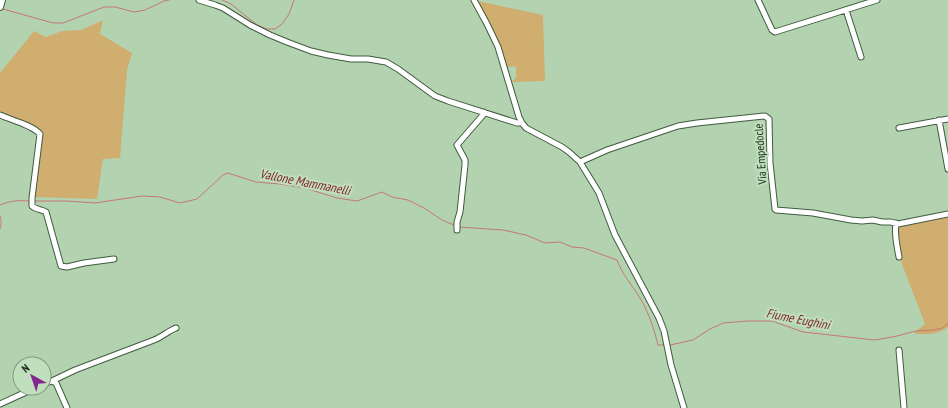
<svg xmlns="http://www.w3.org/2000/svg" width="948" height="408" viewBox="0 0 948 408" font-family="'PT Sans Narrow',sans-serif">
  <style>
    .green { fill: #cfae6f }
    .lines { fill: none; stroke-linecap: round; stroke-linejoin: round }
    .stream { stroke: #c67773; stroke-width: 1 }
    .minor-casing { stroke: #405b3e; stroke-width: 7 }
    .major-casing { stroke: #405b3e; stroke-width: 8 }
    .minor { stroke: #fff; stroke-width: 5 }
    .major { stroke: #fff; stroke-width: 6 }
    .labels { text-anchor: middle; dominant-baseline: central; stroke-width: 4; stroke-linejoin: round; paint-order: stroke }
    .street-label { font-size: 12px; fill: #222e21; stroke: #c0e0bd }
    .water-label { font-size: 13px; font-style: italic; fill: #852529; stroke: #c0e0bd }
  </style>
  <rect width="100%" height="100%" fill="#b3d3b0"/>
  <!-- green -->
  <path class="green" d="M478 1 543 15 545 81 512 82H511L516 78V66L507 67C499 44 490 22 478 1Z
    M103 20 100 34 132 53 127 70 120 158 103 159 97 199 33 197 41 133 0 114V73L34 31 46 37 62 31 81 30Z
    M948 215V327C938 335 927 334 916 334L915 332 925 324 900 259 897 231 899 225Z"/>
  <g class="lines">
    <!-- stream -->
    <path class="stream" d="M222 0 231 4 257 25 267 29H275L282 24 289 14 294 0
      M3 9 53 23H63L104 7H115L134 12 145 10 164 1 169 0
      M34 201H67L95 203 142 196 160 197 180 203 197 199 223 175 228 173 256 182 280 184 305 188 337 198 357 201 382 192 392 197 408 200 424 208 442 220 454 225
      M0 205C10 201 18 200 29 201
      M0 216C2 221 1 224 0 229
      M459 227 503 230 526 235 545 243 560 242 572 247 584 248 617 260C622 274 632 285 640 298 649 313 654 329 658 345H665
      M670 345 693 340 710 329 723 323 748 321H772L803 332 875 340 897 336 916 331 934 330 943 328 948 323"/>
    <defs>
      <path id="minor" d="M199 0 215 5 223 8 250 25 270 35 287 42 311 51 328 55 351 59H368L386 62 398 69 424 88 435 96 448 101 517 123H522
        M474 0 487 24 498 47 519 117 522 123 526 128 562 147 569 152 580 162 599 193 615 235 659 318 664 331 671 365 684 408
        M758 0 772 30 775 32 877 0
        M846 10 861 57
        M0 115C11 120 32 125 40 134L32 198V206C36 210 42 209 46 212L61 266 67 267 84 263 114 259
        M939 120 948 169
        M899 128 948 119
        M580 162 607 150 678 126 697 123 765 116 769 119 770 163 775 209 776 210 813 213 851 220 862 221 873 220 882 222H891L898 224 948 214
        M896 223C894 234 897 246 899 257
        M457 230V222L460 212 465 165V160L457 145 483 115 484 112
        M899 350 904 408
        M52 381 75 370 154 340C162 337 168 331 176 328
        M44 384 52 381 56 383 67 408
        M0 404 35 388"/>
      <path id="major" d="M0 7 2 0"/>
    </defs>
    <!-- minor casing -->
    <use href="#minor" class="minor-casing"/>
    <!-- major casing -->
    <use href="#major" class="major-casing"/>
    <!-- minor -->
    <use href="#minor" class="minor"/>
    <!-- major -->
    <use href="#major" class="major"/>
  </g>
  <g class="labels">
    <!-- street labels -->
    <g class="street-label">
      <text transform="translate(760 154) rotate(-94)">Via Empedocle</text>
    </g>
    <!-- water labels -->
    <g class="water-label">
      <text transform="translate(305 182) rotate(11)">Vallone Mammanelli</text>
      <text transform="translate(798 319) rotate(11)">Fiume Eughini</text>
    </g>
  </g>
  <!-- north arrow -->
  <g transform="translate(32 376) rotate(320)"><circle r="19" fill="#c0e0bd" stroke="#81997f"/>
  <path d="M0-3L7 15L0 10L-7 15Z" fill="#842590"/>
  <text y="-6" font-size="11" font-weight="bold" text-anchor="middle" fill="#222e21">N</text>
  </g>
</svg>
